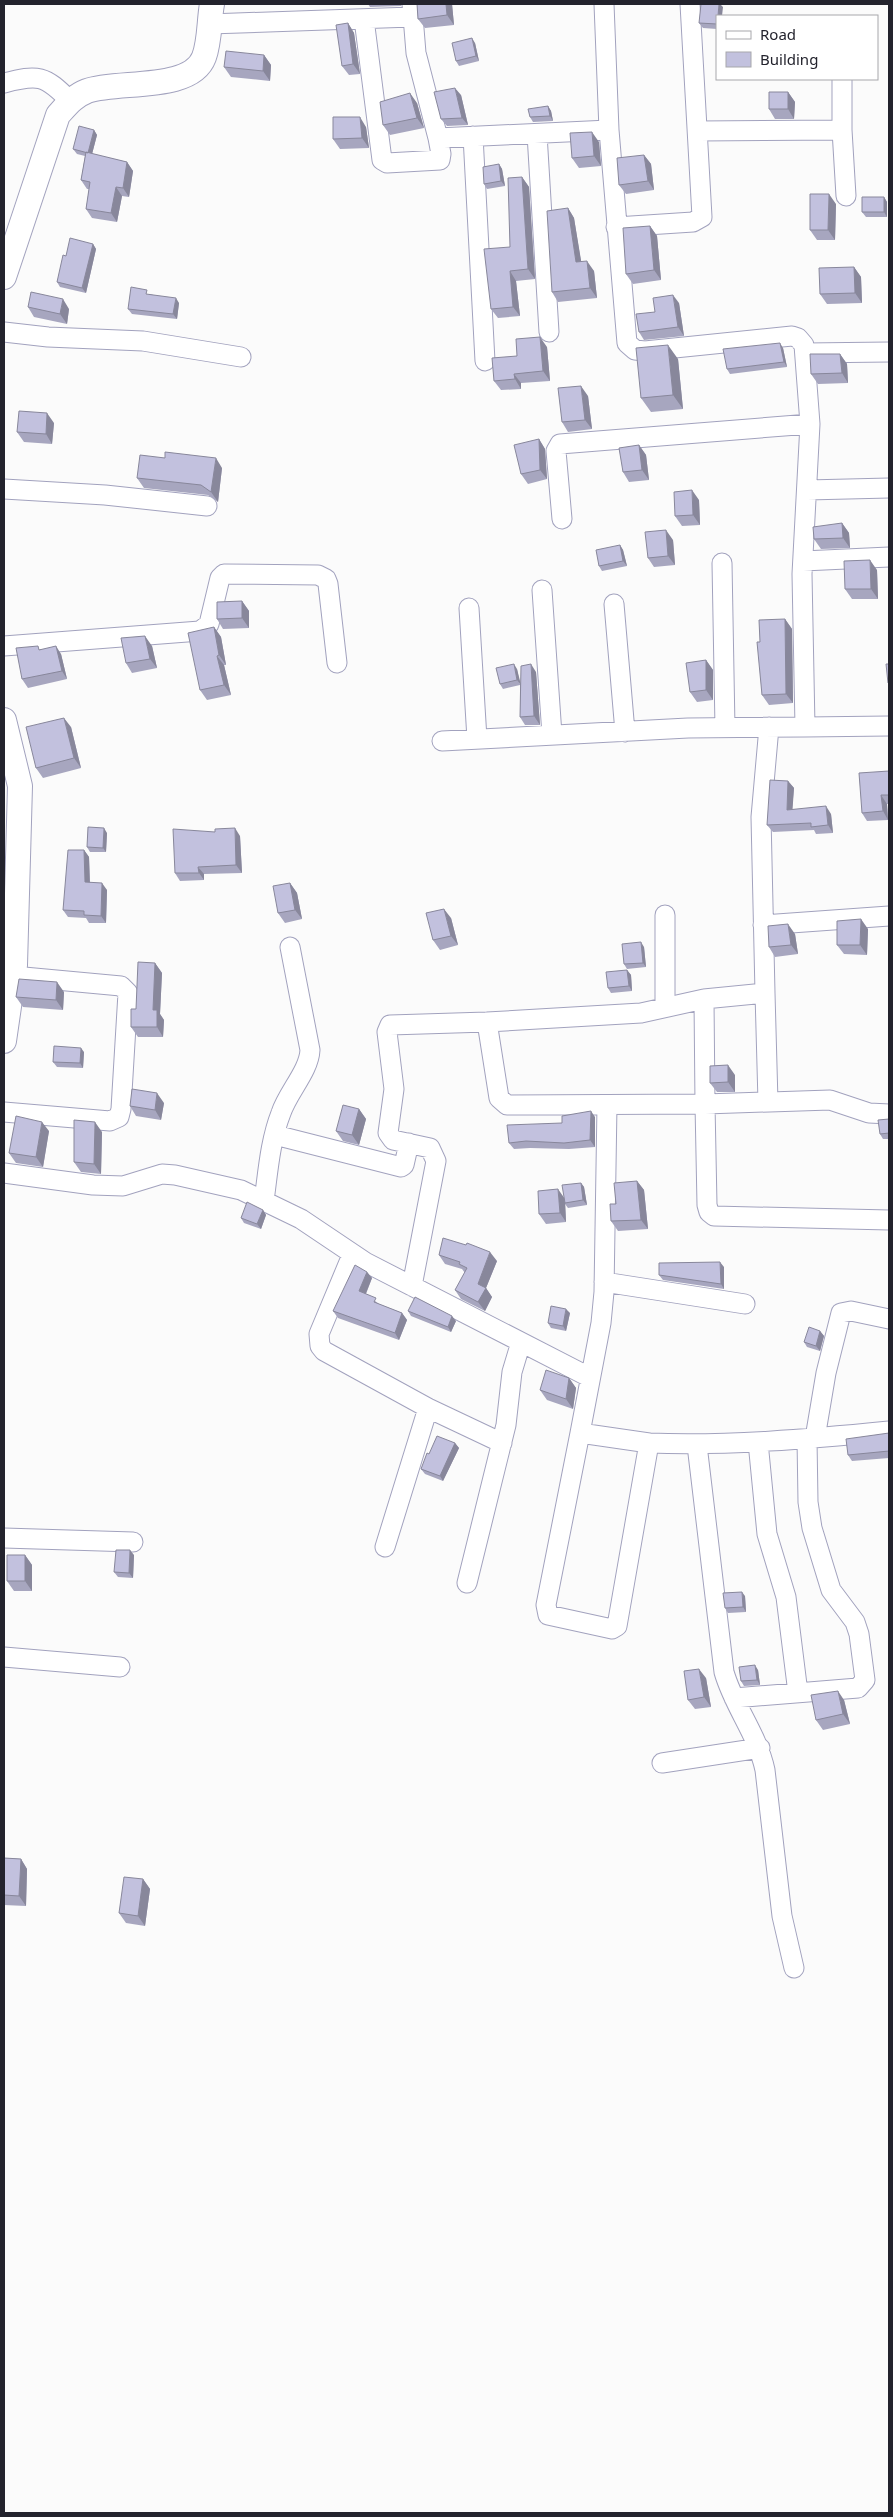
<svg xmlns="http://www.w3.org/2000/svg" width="893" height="2517" viewBox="0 0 893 2517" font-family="'Noto Sans',sans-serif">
	<rect width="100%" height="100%" fill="#fbfbfb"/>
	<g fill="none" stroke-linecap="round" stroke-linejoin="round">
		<g stroke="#a2a2be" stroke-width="21">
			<path id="minor" d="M412,4L416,53L438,138L609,130L604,4
				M364,19L382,160L387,163L440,160L441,154L438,138
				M209,24L412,17
				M4,83C38,74 45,75 70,101
				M609,130L627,343L635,350L645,351L792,336L798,338L804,345L810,424L802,574L805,727L889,726
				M842,130L846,196
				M698,131L842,130V79
				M537,134L549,332
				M473,136L485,361
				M616,227L693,222L702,217L690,4
				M4,332L48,337L143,341L241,357
				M806,353L889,352
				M4,489L105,495L207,506
				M807,490L889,488
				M562,519L556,451L560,444L810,424
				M803,561L889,557
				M722,563L725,728
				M542,590L552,735
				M614,604L625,732
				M469,608L477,739
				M4,646L200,631L209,624L220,578L224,574L318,575L326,579L328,584L337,663
				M442,741L688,728L805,727
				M763,925L889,916
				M765,993L768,1102
				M704,999L765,993L761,817L769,727
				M665,1006V915
				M4,1112L110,1121L119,1117L121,1109L128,993L121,986L13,976
				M889,1114L869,1113L830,1100L705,1104L707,1205L709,1212L714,1216L889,1220
				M275,1135L401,1167L404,1165L409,1143
				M4,1173L93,1185L123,1186L162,1174L175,1175L241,1190L301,1219L365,1262L589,1377
				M264,1201C268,1172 270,1141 281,1113C288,1092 309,1071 310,1050L290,947
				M352,1255L319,1334L320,1346L324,1351L428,1408L502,1443
				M604,1282L745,1304
				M412,1286L436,1161L430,1148L393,1140L388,1133L394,1089L387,1032L390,1025L487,1022L641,1013L704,999L705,1104L507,1105L499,1098L487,1022
				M580,1433L601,1323L604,1292L607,1105
				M815,1438L826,1373L841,1313L851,1311L889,1319
				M758,1442L767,1534L786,1597L798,1693
				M649,1443L580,1433L546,1605L548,1615L612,1629L617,1626L649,1443C729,1446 809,1439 889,1431
				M697,1445L724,1672C734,1707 757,1733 765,1770L782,1916L794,1968
				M4,1538L133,1542
				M385,1547L428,1408
				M467,1583L506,1425L512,1372L521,1342
				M4,1657L120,1667
				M734,1698L858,1688L865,1680L859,1634L855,1622L831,1590L812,1528L808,1502L807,1439
				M662,1763L760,1748"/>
		</g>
		<g stroke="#a2a2be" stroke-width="26">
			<path id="tertiary" d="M4,277L58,115C67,105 74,96 87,91C118,80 191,92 204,57C210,41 209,20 212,4
				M4,720L20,786L15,965L4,1041"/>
		</g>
		<use href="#minor" stroke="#fff" stroke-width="19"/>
		<use href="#tertiary" stroke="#fff" stroke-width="24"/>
	</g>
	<path fill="#a7a6bf" d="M368,4H402L401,6L370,7Z
		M417,4H452L454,25L425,28L418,19Z
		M723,7L717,16V29L703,28L699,23Z
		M348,23L354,33L360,74L349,75L342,66Z
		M475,43L479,61L459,66L456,61Z
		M264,55L271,65L270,81L231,77L224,67Z
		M788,92L795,102L794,119H775L769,109Z
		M461,95L468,125L447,126L441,119Z
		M417,103L424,128L390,135L383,125Z
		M548,106L551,111L553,121L533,122L530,117Z
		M366,127L369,148L340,149L333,139Z
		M94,130L97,135L92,154L127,162L133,171L129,197L122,196L117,222L92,218L86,209L89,189H87L81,180L85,156L77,154L73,149Z
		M599,142L601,166L579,168L572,158Z
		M644,155L651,164L654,190L626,194L619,185Z
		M499,164L502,169L505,186L487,189L484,184Z
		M522,177L529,187L535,279L516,281L520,316L498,318L491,309L510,247Z
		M884,197L887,202V217H866L862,212Z
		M836,204L835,240H817L810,230Z
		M568,208L574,218L581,262L594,271L597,298L558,302L552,292Z
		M650,226L657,236L661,280L633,284L626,274Z
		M93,244L96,249L86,293L60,287L57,282L66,256Z
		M854,267L861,277L862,303L827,304L820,294Z
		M150,294L179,303L177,319L132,314L128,309Z
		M679,303L684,336L644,340L639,332L655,312Z
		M28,307L69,309L67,324L34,317Z
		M547,347L550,381L521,383V389L501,390L494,381L517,356Z
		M783,348L787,367L730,374L727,369Z
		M840,354L847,364L848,383L818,384L811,374Z
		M678,359L683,409L651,412L641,398Z
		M588,396L592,429L568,432L562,422Z
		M54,423L52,444L24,442L17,432Z
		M539,439L545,449L547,479L528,484L521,474Z
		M639,445L646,455L649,480L629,482L623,472Z
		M222,468L218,502L208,495L144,488L137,478Z
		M699,500L700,525L682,526L675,516Z
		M842,523L849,533L850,548L821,549L814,539Z
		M673,540L675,565L654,567L648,558Z
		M620,545L623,550L627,566L602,571L599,566Z
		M877,570L878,599H852L845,589Z
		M242,601L249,611V628L223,629L217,619Z
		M785,619L792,629L793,703L769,705L762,695L760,642Z
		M214,627L221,637L226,665H224L231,695L207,700L200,690Z
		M152,646L157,668L132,673L126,663Z
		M40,649L61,654L67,679L28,688L22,679Z
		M706,660L713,670V700L697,702L690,692Z
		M517,669L520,684L536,672L540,725H525L520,717V685L503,689L500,684Z
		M71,727L81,768L43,778L36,768Z
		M889,771V804H887L888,820L867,821L862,813Z
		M788,781L794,788L792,809L831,814L833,833L816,834L814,830L773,832L767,825Z
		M107,833L106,852H90L87,847Z
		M240,836L242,873L204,874V880L180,881L175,873Z
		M84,850L89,857L90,882L107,890L106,923H89L86,918L68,917L63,910Z
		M290,883L297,893L302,919L285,923L278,913Z
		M451,918L458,945L440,950L433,940Z
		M868,929L867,955L844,954L837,945Z
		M795,934L798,954L775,957L769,947Z
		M644,947L646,967L627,969L624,964Z
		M155,963L162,973L160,1014L164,1020L163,1037H138L131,1027Z
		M627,970L631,975L632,991L611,993L608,988Z
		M64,992L63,1010L23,1007L16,997Z
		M84,1052L83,1068L57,1067L53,1062Z
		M735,1075V1092H717L710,1083Z
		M164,1103L161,1120L136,1116L130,1106Z
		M359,1109L366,1119L359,1145L343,1141L336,1131Z
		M595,1117V1147L569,1149L530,1148L514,1149L509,1143L562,1123Z
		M889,1119V1139H883L880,1134Z
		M49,1131L43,1167L16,1163L9,1153Z
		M102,1132L101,1174L81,1172L74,1162Z
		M637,1181L644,1190L648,1229L618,1231L611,1221L616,1204Z
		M581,1183L584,1187L587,1205L568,1208L565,1204L566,1222L546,1224L539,1214L564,1198Z
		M263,1210L266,1215L261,1229L244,1223L241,1218Z
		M439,1255L497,1261L486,1288L492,1297L485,1311L461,1299L455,1290L465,1273L462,1269L445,1264Z
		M724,1267V1289L663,1280L659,1275Z
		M367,1272L372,1278L366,1294L379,1304L402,1313L407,1320L399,1340L338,1318L333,1311Z
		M408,1311L456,1321L451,1332L411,1316Z
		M570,1313L566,1331L551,1328L548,1323Z
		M820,1331L824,1336L820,1351L807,1347L804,1342Z
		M569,1378L576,1388L573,1409L547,1400L540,1390Z
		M889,1433V1458L852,1461L848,1455Z
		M455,1443L459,1448L443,1481L425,1474L421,1469L429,1454Z
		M25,1555L32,1565V1591H14L7,1581Z
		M134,1555L133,1578L118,1577L114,1572Z
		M745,1596L746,1612L728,1613L725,1608Z
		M758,1670L760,1685L744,1686L741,1681Z
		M706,1678L711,1707L695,1709L688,1700Z
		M844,1700L850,1724L823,1730L816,1720Z
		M4,1858L21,1859L27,1869L26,1906L4,1905Z
		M143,1879L150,1889L145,1926L126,1923L119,1913Z"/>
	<path fill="#88879b" d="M446,4H452L454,25L447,15Z
		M719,4H720L723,7L722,16H718Z
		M348,23L354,33L360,74L353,64Z
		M472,38L475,43L479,61L476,56Z
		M264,55L271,65L270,81L263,71Z
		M455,88L461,95L468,125L462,118Z
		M788,92L795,102L794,119L788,109Z
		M410,93L417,103L424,128L417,118Z
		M548,106L551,111L553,121L550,116Z
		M360,117L366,127L369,148L362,138Z
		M94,130L97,135L91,158L88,153Z
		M592,132L599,142L601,166L594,156Z
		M644,155L651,164L654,190L648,181Z
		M127,162L133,171L129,197L123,188Z
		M499,164L502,169L505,186L501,181Z
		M522,177L529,187L535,279L528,269Z
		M116,187L122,196L117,222L111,213Z
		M829,194L836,204L835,240L828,230Z
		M884,197L887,202V217L884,212Z
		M568,208L574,218L583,272L576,262Z
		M650,226L657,236L661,280L654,270Z
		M93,244L96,249L86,293L82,288Z
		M587,261L594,271L597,298L590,288Z
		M854,267L861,277L862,303L855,293Z
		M510,271L516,281L520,316L513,307Z
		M673,295L679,303L684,336L678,327Z
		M176,298L179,303L177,319L173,314Z
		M63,299L69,309L67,324L60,314Z
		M540,337L547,347L550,381L543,371Z
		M780,343L783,348L787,367L784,362Z
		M668,345L678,359L683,409L673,395Z
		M840,354L847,364L848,383L842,373Z
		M514,374L521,383V389L515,379Z
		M581,386L588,396L592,429L585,420Z
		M47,413L54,423L52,444L46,434Z
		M539,439L545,449L547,479L540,470Z
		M639,445L646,455L649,480L642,470Z
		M216,458L222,468L218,502L211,492Z
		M692,490L699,500L700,525L693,515Z
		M842,523L849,533L850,548L843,538Z
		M666,530L673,540L675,565L668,556Z
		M620,545L623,550L627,566L623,561Z
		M870,560L877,570L878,599L871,589Z
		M242,601L249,611V628L242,618Z
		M785,619L792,629L793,703L786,694Z
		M214,627L221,637L226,665L219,655Z
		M145,636L152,646L157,668L150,659Z
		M56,646L61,654L67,679L62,671Z
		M217,656L224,665L231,695L224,685Z
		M706,660L713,670V700L706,690Z
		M514,664L517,669L521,685L517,680Z
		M531,664L536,672L540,725L534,716Z
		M64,718L71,727L81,768L74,758Z
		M788,781L794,788L792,817L787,810Z
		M881,795L887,804L888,820L883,811Z
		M826,806L831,814L833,833L828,825Z
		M104,828L107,833L106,852L103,848Z
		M235,828L240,836L242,873L236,865Z
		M84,850L89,857L90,889L85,882Z
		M198,867L204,874V880L199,873Z
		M102,883L107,890L106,923L101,916Z
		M290,883L297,893L302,919L295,910Z
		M444,909L451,918L458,945L451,936Z
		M861,919L868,929L867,955L860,945Z
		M788,924L795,934L798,954L791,945Z
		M641,942L644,947L646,967L643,963Z
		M155,963L162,973L160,1014L164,1020L163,1037L157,1027L153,1010Z
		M627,970L631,975L632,991L629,986Z
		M57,982L64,992L63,1010L56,1000Z
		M81,1048L84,1052L83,1068L80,1063Z
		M728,1065L735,1075V1092L728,1082Z
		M157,1093L164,1103L161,1120L155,1110Z
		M359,1109L366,1119L359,1145L352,1135Z
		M591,1111L595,1117V1147L590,1140Z
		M42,1122L49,1131L43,1167L36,1157Z
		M95,1122L102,1132L101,1174L94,1164Z
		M637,1181L644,1190L648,1229L641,1220Z
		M581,1183L584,1187L587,1205L583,1200Z
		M558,1189L565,1199L566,1222L560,1213Z
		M263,1210L266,1215L261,1229L257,1224Z
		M490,1252L497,1261L486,1288L492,1297L485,1311L478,1302V1284Z
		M720,1262L724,1267V1289L721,1284Z
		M367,1272L372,1278L364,1298L359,1291Z
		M566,1309L570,1313L566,1331L563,1326Z
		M402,1313L407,1320L399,1340L395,1333Z
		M452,1316L456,1321L451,1332L448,1327Z
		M820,1331L824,1336L820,1351L816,1346Z
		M569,1378L576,1388L573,1409L566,1399Z
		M455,1443L459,1448L443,1481L440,1476Z
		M130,1550L134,1555L133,1578L129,1573Z
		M25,1555L32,1565V1591L25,1581Z
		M742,1592L745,1596L746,1612L743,1607Z
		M755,1665L758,1670L760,1685L757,1680Z
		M699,1669L706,1678L711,1707L704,1697Z
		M838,1691L844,1700L850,1724L843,1714Z
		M21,1859L27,1869L26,1906L19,1896Z
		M143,1879L150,1889L145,1926L138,1916Z"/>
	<path fill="#c2c1de" stroke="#88879b" d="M417,4H446L447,15L418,19Z
		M701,4H719L718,16H717V24L699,23Z
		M348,23L353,64L342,66L336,25Z
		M472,38L476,56L456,61L452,43Z
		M226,51L264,55L263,71L224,67Z
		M455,88L462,118L441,119L434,92Z
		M769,92H788V109H769Z
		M410,93L417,118L383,125L380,102Z
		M548,106L550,116L530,117L528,109Z
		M333,117H360L362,138L333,139Z
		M79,126L94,130L88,153L73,149Z
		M592,132L594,156L572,158L570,133Z
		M86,152L127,162L123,188L116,187L111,213L86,209L90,182L81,180Z
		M644,155L648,181L619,185L617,158Z
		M499,164L501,181L484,184L483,167Z
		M522,177L528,269L510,271L513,307L491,309L484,249L510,247L508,178Z
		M810,194H829L828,230H810Z
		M862,197H884V212H862Z
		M568,208L576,262L587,261L590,288L552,292L547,211Z
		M650,226L654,270L626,274L623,228Z
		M70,238L93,244L82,288L57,282L63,255L66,256Z
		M854,267L855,293L820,294L819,268Z
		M131,287L147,290L146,294L176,298L173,314L128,309Z
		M31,292L63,299L60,314L28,307Z
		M673,295L678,327L639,332L636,314L655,312L653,298Z
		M540,337L543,371L514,374L515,379L494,381L492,358L517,356L516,339Z
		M780,343L784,362L727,369L723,349Z
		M668,345L673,395L641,398L636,348Z
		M810,354H840L842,373L811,374Z
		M581,386L585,420L562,422L558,388Z
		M19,411L47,413L46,434L17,432Z
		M539,439L540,470L521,474L514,445Z
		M639,445L642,470L623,472L619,448Z
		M165,452L216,458L211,492L201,485L137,478L140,455L165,458Z
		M692,490L693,515L675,516L674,492Z
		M842,523L843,538L814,539L813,527Z
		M666,530L668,556L648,558L645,532Z
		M620,545L623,561L599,566L596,550Z
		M870,560L871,589H845L844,561Z
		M242,601V618L217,619V602Z
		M785,619L786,694L762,695L757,642H760L759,620Z
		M214,627L219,655L217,656L224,685L200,690L188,633Z
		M145,636L150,659L126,663L121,638Z
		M38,646L39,650L56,646L62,671L22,679L16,648Z
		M706,660V690L690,692L686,663Z
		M514,664L517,680L500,684L496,668Z
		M531,664L534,716L520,717L521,666Z
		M886,664H889V683H888Z
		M64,718L74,758L36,768L26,727Z
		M889,771V795H881L883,811L862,813L859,773Z
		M770,780L788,781L787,810L826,806L828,825L811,827V823L767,825Z
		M88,827L104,828L103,848L87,847Z
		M235,828L236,865L198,867L199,873H175L173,829L215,832V829Z
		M68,850H84L85,882L102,883L101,916L84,915V911L63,910Z
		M290,883L295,910L278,913L273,886Z
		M444,909L451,936L433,940L426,913Z
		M861,919L860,945H837V921Z
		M788,924L791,945L769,947L768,926Z
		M641,942L643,963L624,964L622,944Z
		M138,962L155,963L153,1010H157V1027H131V1009H136Z
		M627,970L629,986L608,988L606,972Z
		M19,979L57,982L56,1000L16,997Z
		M54,1046L81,1048L80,1063L53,1062Z
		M728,1065V1082L710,1083V1066Z
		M132,1089L157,1093L155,1110L130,1106Z
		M343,1105L359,1109L352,1135L336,1131Z
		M591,1111L590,1140L564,1143L526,1141L509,1143L507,1125L562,1123V1116Z
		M16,1116L42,1122L36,1157L9,1153Z
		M889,1119V1133L880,1134L878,1120Z
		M74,1120L95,1122L94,1164L74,1162Z
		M637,1181L641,1220L611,1221L610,1204H616L614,1183Z
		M581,1183L583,1200L565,1203L562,1185Z
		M558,1189L560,1213L539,1214L538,1191Z
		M247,1202L263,1210L257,1224L241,1218Z
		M443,1238L466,1245L467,1243L490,1252L478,1284L486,1288L478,1302L455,1290L467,1268L459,1264L460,1262L439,1255Z
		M720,1262L721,1284L659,1275V1263Z
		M355,1265L367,1272L359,1291L376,1298L374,1302L402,1313L395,1333L333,1311Z
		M415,1297L452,1316L448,1327L408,1311Z
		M551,1306L566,1309L563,1326L548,1323Z
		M809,1327L820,1331L816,1346L804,1342Z
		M546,1370L569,1378L566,1399L540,1390Z
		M889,1433V1451L848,1455L846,1439Z
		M437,1436L455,1443L440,1476L421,1469L427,1453L429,1454Z
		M116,1550H130L129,1573L114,1572Z
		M7,1555H25V1581H7Z
		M742,1592L743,1607L725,1608L723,1593Z
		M755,1665L757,1680L741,1681L739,1667Z
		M699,1669L704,1697L688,1700L684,1671Z
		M838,1691L843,1714L816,1720L811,1695Z
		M4,1858L21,1859L19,1896L4,1895Z
		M124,1877L143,1879L138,1916L119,1913Z"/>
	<rect width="893" height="2517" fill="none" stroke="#23232d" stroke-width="10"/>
	<rect x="716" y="15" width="162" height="65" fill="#ffffff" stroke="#a7a7ab"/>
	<rect x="726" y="31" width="25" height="8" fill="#ffffff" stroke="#a7a7ab"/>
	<text x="760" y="40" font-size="15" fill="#23232d">Road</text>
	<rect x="726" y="52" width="25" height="15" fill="#c2c1de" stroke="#a7a7ab"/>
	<text x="760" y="65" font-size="15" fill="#23232d">Building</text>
</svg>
